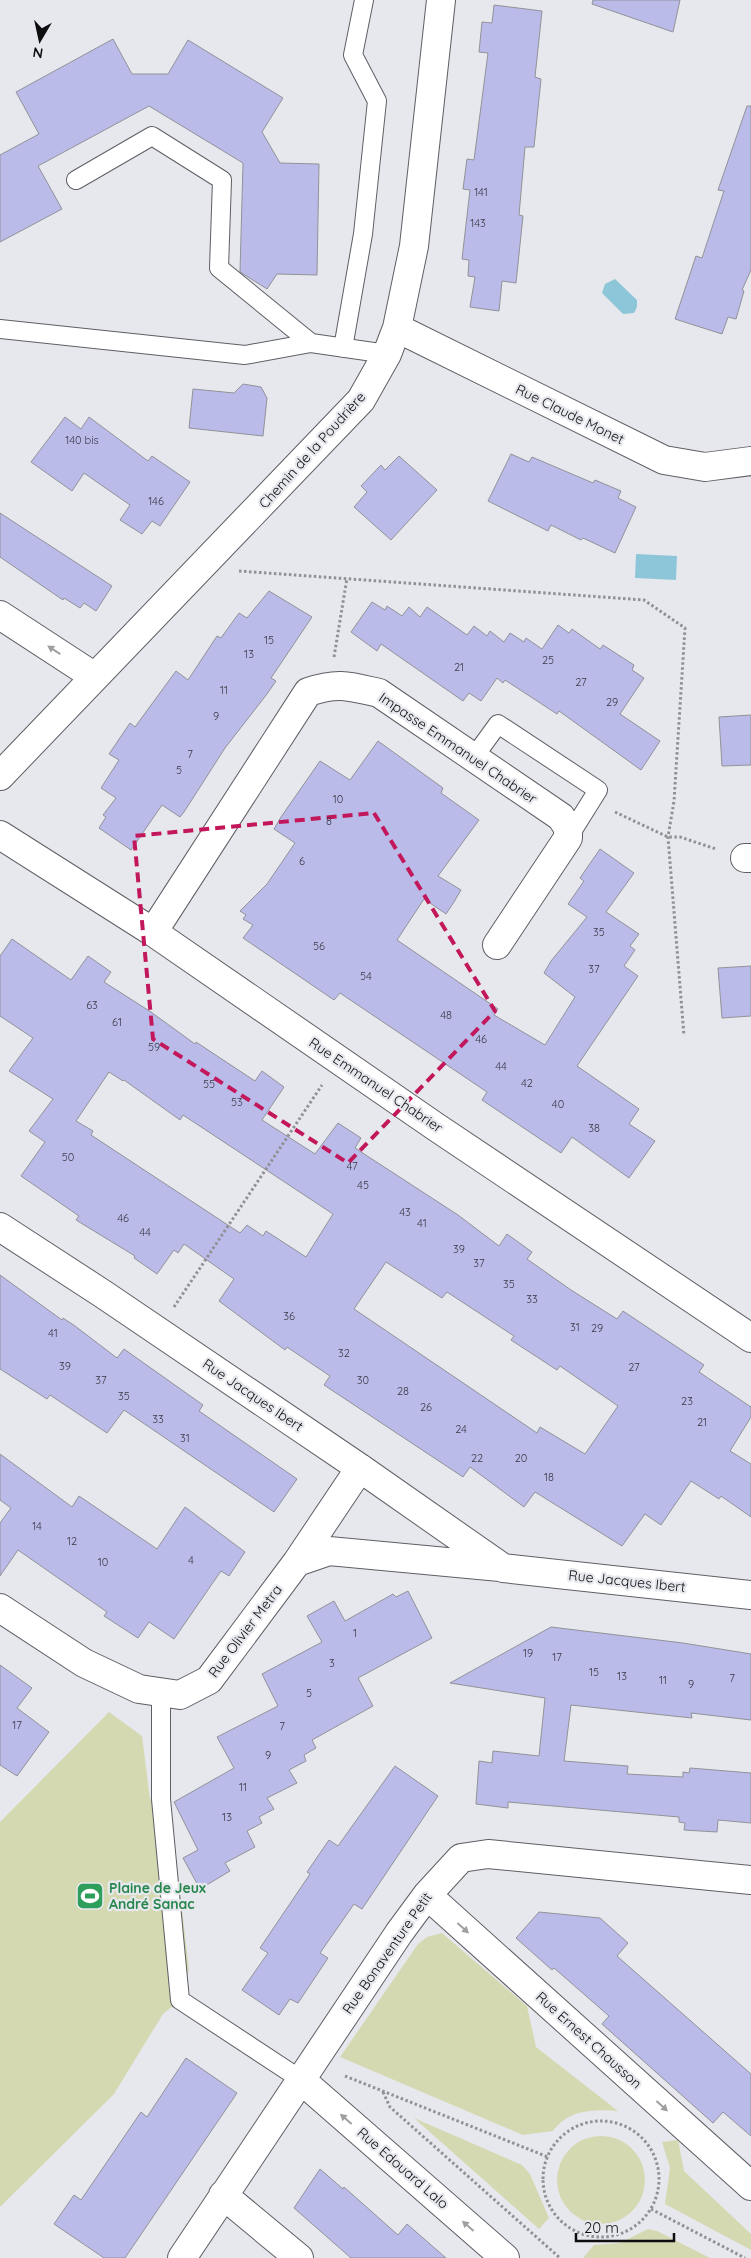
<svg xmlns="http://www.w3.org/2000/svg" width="751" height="2258" viewBox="0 0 751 2258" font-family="Quicksand,sans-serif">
	<rect width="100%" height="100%" fill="#e7e8ee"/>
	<path fill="#d5d9b2" d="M109,1712L142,1736L150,1799L169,1798L189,1969L180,2000L163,2014L114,2094L0,2207V1822Z
		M442,1933L527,2006L536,2047L618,2111C593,2109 568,2110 553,2131L523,2135L340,2057L418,1944L427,1937Z
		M414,2118L522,2165L530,2174L549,2218L539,2229Z
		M557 2180a44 44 0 1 1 88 0a44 44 0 1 1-88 0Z
		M678,2140L684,2171L751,2234V2250L665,2204L670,2168L662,2142Z
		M648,2229L657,2231L710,2258H583L594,2245L620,2243Z"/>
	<path fill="#8ec6d9" d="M615,279L637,300V307L634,313L623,314L602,293L605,284Z
		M636,554L677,556L676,580L635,578Z"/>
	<path fill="#babbe9" stroke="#929298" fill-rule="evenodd" d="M593,0H680L673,32L592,4Z
		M494,5L542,11L535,77L541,79L534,147H525L519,215L523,216L516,283L502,281L499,311L470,307L475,277L468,276L469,260L462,259L470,190L463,189L467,159L474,160L488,53L479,52L482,22L492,23Z
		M113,39L132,74H168L188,40L283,98L262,132L280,163L319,164L317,275L277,274L267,289L240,272L243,163L149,106L38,166L62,209L0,242V155L39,134L16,92Z
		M747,106H751V270L742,290L744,291L736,319L728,317L722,334L675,319L696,256L702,258L724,191L718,190Z
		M243,384L261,387L267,398L263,436L189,428L193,389L234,393Z
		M65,417L81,429L89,417L148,461L152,456L190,482L160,526L152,521L142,534L120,520L130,505L84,473L72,491L31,462Z
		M511,454L529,462L532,457L593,483L595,480L621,491L618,498L636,507L615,553L583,538L581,540L551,525L548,531L488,501Z
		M399,456L437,490L391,540L354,507L367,492L361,486L381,465L385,470Z
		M0,513L112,586L96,611L84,603L80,608L64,598L63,600L0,557Z
		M269,591L312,617L271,678L276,681L267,694L225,748L184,812L180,817L162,805L131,850L99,828L106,817L103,815L116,798L101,788L119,760L109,754L130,723L135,727L176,671L188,680L217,636L221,638L239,613L247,618Z
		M372,602L385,610L387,606L402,616L409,607L420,617L427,607L467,635L474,626L487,636L490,631L504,642L510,633L524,642L526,638L542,649L558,625L569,633L572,629L600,649L603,645L634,665L632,670L644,678L620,714L660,741L641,770L559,711L557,714L505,680L503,683L497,678L481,701L469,693L463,701L381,644L377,651L351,632Z
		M751,715V765L722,766L719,717Z
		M378,741L443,788L441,793L479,820L438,876L461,890L454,902L446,914L424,899L397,940L498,1009L494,1015L545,1045L575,997L544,973L551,961L587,917L568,904L584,881L580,878L600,849L634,873L606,912L639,934L630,946L635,950L624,966L638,976L577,1066L639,1109L629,1124L655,1141L629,1178L572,1137L561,1153L482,1100L487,1092L340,993L334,1000L243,938L253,925L243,919L246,915L240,911L267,884L295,843L274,829L281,817L320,761L350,780Z
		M12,939L71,980L88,956L111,972L104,982L151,1012L195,1044L196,1042L255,1081L262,1071L284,1087L262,1120L315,1154L338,1123L361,1138L355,1148L458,1215L499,1246L507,1234L532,1252L527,1259L571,1290L617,1319L623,1311L704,1365L699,1372L751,1407V1417L730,1451L751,1464V1517L721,1496L719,1499L691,1481L661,1525L645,1514L622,1546L535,1492L524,1507L470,1467L463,1477L324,1385L330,1376L287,1347L285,1350L219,1301L234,1279L184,1244L178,1253L174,1250L157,1274L134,1258L135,1256L76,1220L79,1216L21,1176L45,1142L29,1131L53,1099L9,1071L33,1038L0,1016V956ZM109,1072L123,1081L124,1080L180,1120L183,1115L333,1214L306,1257L266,1231L263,1236L247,1225L240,1233L91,1135L93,1131L76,1121ZM386,1262L442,1298L447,1292L514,1336L511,1340L557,1370L560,1366L618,1406L585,1454L540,1427L537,1433L354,1309Z
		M751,966V1016L722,1018L718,968Z
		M0,1275L62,1320L63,1318L75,1326L117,1358L124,1349L203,1405L199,1411L297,1479L274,1512L124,1410L107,1433L50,1395L47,1399L0,1369Z
		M0,1454L72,1507L79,1496L157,1549L185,1507L245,1552L229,1576L221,1571L174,1639L149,1622L138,1638L104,1616L107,1612L18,1550L0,1576V1523L11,1508L0,1500Z
		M408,1591L432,1638L358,1678L373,1706L312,1740L316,1748L304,1755L306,1761L289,1770L297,1783L267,1798L274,1809L259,1817L262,1823L247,1831L255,1847L225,1863L230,1871L200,1889L183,1858L198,1850L174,1802L234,1768L217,1737L278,1706L262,1674L322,1642L307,1616L334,1601L345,1621L393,1594L396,1597Z
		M551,1627L683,1643L751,1654V1720L691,1713L692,1718L673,1716L571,1705L564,1761L628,1766L627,1774L683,1777V1772L689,1773L690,1768L751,1773V1823L718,1820L717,1832L684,1830L685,1823L679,1822V1817L508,1802V1808L476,1804L479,1761L492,1763L493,1751L539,1756L545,1698L450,1683Z
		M0,1665L32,1688L17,1708L49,1732L17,1776L0,1765Z
		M395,1766L438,1796L362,1909L354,1904L320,1953L328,1958L298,2003L290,1999L279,2015L242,1990L268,1953L260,1948L310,1874L307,1872L329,1840L338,1846Z
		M539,1912L600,1918L628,1943L617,1956L751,2074V2136L723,2112L713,2123L602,2024L609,2016L554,1968L552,1970L516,1938Z
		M186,2058L237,2093L125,2258H104L54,2224L74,2195L81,2200L141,2112L147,2117Z
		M320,2169L343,2189L344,2187L398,2235L407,2224L446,2258H351L294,2208Z"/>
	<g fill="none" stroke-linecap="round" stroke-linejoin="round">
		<g stroke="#5e5f64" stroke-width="20">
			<path id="lane" d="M76,180L152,136L222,180L219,268L311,343L387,354
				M0,329L245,355L311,343
				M343,348L363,234L377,101L353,55L364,0
				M474,757L498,724L598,790L568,838
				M161,1693V1799L180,2000L300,2079"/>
		</g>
		<g stroke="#5e5f64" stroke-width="30">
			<path id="street" d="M397,328L664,460L705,467L751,461
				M0,615L95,677
				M0,776L361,400L387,354L397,328L414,246L441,0
				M0,835L153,932L436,1127L751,1338
				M745,858H751
				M153,932L308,692C338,682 349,686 379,693L561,817L568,828V838L497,945
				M0,1227L103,1294L360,1468L503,1568L751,1595
				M297,1562L360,1468
				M0,1608L84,1663L139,1689L180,1695L209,1680L297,1562L329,1551L500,1567
				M427,1895L751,2186
				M300,2079L505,2258
				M223,2195L299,2258
				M182,2258L399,1933L427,1895L461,1858L488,1854L751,1880"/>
		</g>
		<path stroke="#909095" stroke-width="3" stroke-dasharray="2.5 2.5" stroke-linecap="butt" d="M239,571L644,600L685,628L674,801L668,837L684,1036
			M334,657L347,578
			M615,812L668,837H680L716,849
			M174,1307L322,1085
			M345,2076L548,2157
			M383,2092L390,2107L560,2258
			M543 2179a58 58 0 1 1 116 0a58 58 0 1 1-116 0Z
			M651,2209L745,2258"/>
		<use href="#lane" stroke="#fff" stroke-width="18"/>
		<use href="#street" stroke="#fff" stroke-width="28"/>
	</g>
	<defs><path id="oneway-solid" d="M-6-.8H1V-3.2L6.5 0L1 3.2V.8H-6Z" transform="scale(1.25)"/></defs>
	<g fill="#9f9f9f">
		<use href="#oneway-solid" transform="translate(54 650) rotate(-147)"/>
		<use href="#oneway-solid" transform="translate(463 1928) rotate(42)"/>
		<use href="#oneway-solid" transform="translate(662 2106) rotate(42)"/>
		<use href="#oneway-solid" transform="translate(346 2119) rotate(-139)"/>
		<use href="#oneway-solid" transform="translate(468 2226) rotate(-139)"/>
	</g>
	<path fill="none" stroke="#c2185b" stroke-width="4" stroke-dasharray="10 6" stroke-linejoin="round" d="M374,813L495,1011L348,1163L153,1039L134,836Z"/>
	<defs>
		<g id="stadium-square" transform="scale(1.4375)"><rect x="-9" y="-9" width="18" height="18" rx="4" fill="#2e9e5b" stroke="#e7e8ee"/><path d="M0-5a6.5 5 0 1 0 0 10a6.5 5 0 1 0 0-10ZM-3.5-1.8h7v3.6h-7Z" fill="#fff"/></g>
	</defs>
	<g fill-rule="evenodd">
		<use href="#stadium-square" x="90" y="1896"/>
	</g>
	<g text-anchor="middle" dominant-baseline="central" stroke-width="4.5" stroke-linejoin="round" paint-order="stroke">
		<g font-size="11" fill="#393946">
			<text x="481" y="192">141</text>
			<text x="478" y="223">143</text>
			<text x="82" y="440">140 bis</text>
			<text x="156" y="501">146</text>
			<text x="269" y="640">15</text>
			<text x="249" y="654">13</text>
			<text x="548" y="660">25</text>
			<text x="459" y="667">21</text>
			<text x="581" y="682">27</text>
			<text x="224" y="690">11</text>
			<text x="612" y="702">29</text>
			<text x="216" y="716">9</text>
			<text x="190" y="754">7</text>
			<text x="179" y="770">5</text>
			<text x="338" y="799">10</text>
			<text x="329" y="821">8</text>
			<text x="302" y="861">6</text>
			<text x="599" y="932">35</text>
			<text x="319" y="946">56</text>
			<text x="594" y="969">37</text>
			<text x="366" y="976">54</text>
			<text x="92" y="1005">63</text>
			<text x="446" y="1015">48</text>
			<text x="117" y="1022">61</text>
			<text x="481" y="1039">46</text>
			<text x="154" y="1047">59</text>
			<text x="501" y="1066">44</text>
			<text x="527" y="1083">42</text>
			<text x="209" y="1084">55</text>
			<text x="237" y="1102">53</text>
			<text x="558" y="1104">40</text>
			<text x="594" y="1128">38</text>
			<text x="68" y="1157">50</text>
			<text x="352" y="1166">47</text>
			<text x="363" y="1185">45</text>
			<text x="405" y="1212">43</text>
			<text x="123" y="1218">46</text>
			<text x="422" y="1223">41</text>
			<text x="145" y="1232">44</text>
			<text x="459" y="1249">39</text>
			<text x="479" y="1263">37</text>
			<text x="509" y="1284">35</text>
			<text x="532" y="1299">33</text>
			<text x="289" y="1316">36</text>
			<text x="575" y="1327">31</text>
			<text x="597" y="1328">29</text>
			<text x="53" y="1333">41</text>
			<text x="344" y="1353">32</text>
			<text x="65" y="1366">39</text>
			<text x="634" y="1367">27</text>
			<text x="101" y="1380">37</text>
			<text x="363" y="1380">30</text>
			<text x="403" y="1391">28</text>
			<text x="124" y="1396">35</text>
			<text x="687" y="1401">23</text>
			<text x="426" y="1407">26</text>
			<text x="158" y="1419">33</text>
			<text x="702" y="1422">21</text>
			<text x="461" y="1429">24</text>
			<text x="185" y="1438">31</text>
			<text x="477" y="1458">22</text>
			<text x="521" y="1458">20</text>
			<text x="549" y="1477">18</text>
			<text x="37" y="1526">14</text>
			<text x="72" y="1541">12</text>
			<text x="191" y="1560">4</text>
			<text x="103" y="1562">10</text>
			<text x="355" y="1633">1</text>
			<text x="528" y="1653">19</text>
			<text x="557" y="1657">17</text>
			<text x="332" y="1663">3</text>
			<text x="594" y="1672">15</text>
			<text x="622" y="1676">13</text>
			<text x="732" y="1678">7</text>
			<text x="663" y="1680">11</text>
			<text x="691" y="1684">9</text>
			<text x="309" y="1693">5</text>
			<text x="17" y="1725">17</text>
			<text x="282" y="1726">7</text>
			<text x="268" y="1755">9</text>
			<text x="243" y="1787">11</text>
			<text x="227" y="1817">13</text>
		</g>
		<g font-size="14" fill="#0e0e10" stroke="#e7e8ee">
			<text transform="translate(570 414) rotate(26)">Rue Claude Monet</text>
			<text transform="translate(312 450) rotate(-48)">Chemin de la Poudrière</text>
			<text transform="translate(458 748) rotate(34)">Impasse Emmanuel Chabrier</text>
			<text transform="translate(376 1085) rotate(34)">Rue Emmanuel Chabrier</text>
			<text transform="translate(253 1395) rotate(34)">Rue Jacques Ibert</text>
			<text transform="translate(627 1581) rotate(6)">Rue Jacques Ibert</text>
			<text transform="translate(245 1631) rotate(-53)">Rue Olivier Metra</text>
			<text transform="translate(387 1953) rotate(-55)">Rue Bonaventure Petit</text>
			<text transform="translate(589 2040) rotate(42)">Rue Ernest Chausson</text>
			<text transform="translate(403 2168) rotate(41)">Rue Edouard Lalo</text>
		</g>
		<g font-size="14" font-weight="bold" fill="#27864d" stroke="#e7e8ee" text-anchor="start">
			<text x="109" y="1888">Plaine de Jeux<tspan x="109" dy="16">André Sanac</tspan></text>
		</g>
	</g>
	<g transform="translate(40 40) rotate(189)" stroke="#e7e8ee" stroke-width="4" paint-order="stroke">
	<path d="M0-4L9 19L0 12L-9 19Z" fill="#0e0e10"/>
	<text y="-8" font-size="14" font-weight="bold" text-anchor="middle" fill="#0e0e10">N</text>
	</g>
	<path d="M576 2233v8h98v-8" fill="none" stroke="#0e0e10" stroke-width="2.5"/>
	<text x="584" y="2233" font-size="15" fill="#0e0e10" stroke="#e7e8ee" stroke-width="4" paint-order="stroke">20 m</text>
</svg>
